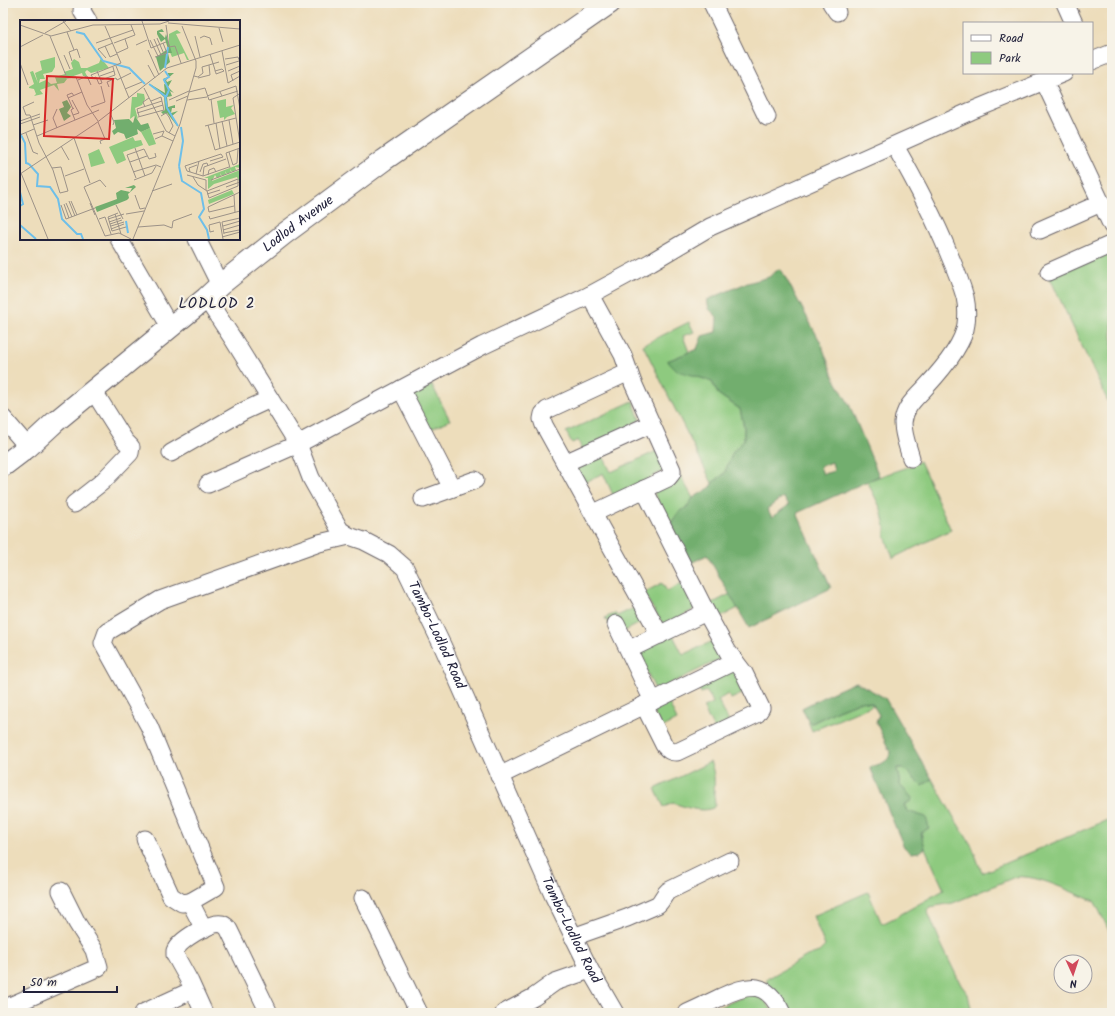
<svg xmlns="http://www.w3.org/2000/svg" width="1115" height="1016" viewBox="0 0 1115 1016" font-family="Kalam,sans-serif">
	<rect width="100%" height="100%" fill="#f7f3e8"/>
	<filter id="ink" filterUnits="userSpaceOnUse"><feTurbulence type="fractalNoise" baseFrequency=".025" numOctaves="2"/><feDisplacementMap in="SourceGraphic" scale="8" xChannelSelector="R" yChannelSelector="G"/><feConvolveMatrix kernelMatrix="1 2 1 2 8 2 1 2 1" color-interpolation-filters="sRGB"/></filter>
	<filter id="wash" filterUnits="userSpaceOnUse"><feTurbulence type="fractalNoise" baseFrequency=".012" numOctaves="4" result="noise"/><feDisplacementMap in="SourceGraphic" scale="16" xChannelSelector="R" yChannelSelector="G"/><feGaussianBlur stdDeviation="0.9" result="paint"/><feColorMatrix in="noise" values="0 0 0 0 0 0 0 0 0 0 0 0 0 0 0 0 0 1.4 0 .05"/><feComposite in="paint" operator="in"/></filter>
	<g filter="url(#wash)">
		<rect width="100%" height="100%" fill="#edddbb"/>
		<path fill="#8eca7f" stroke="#58765d" d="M1112,249V410L1049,276Z
			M689,322L694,332L683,336L689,352L668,361L696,376L712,382L718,394L740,409L744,427V440L733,452L724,474L712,483L643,345Z
			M432,385L450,420L429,430L411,395Z
			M633,401L640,420L582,450L578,440L572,443L566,432Z
			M659,450L667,469L614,497L603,473L582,484L574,465L601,452L611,472Z
			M920,461L951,530L893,558L885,536V527L881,509L867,481L913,465Z
			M680,475L693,498L687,507L678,513L669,526L652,488Z
			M684,582L699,606L665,627L643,593L662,583L667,591Z
			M730,594L738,608L717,619L709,605Z
			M638,606L646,620L625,631L609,624L605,618L615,613L617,616Z
			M672,633L683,655L717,639L726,656L656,691L638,653Z
			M733,668L754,704L752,711L744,693L731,699L728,694L718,700L729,722L714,729L703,707L713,703L711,698L706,691L701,693L698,686Z
			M667,699L677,720L661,728L651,706Z
			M861,701L872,703L873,705L812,731L808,721L812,723L838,710Z
			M710,762C717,775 713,790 715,805L713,808C700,813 686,807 673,803L664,807L655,789Z
			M897,768H903L922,786L932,779L956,821L972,846L982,873L1112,818V937L1097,906L1094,901C1072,893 1038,874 1015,877L953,903L930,907L927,910L942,946L961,985L968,994L972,1013H789L767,983V979L807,956L819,952L825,946L813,916L868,892L882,924C903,914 923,901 944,890L925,848L921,833L904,805L910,801L912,798L900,785Z
			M759,993L774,1013H705L750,994Z"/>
		<path fill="#72ae6e" stroke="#4a6854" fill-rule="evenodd" d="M779,269L782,271L821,343L833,376L849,404L879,476L797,513L831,588L749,628L707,555L689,564L669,526L678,513L687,507L693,498L711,487L712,483L724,474L733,452L744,440V427L740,409L718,394L712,382L696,376L677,371L667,361L697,349L702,336L716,332L717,317L709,309L707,300L744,284L769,277ZM832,462L834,471L823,474L820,467ZM783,497L789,505L772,517L767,509Z
			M856,682L885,698L932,779L922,786L903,768H897L900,785L912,798L911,801L904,805L907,811L926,817L929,828L921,833L925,848L920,852L911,853L904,847L870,767C879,764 890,763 890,752L876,722L879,715L872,703L861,701L838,710L812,723L808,721L802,708L829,694Z"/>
	</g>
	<g filter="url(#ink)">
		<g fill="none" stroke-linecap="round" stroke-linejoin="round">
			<g stroke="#696368" stroke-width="19">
				<g id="minor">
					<path d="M83,3L82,11L88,21"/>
					<path d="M712,3L767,117"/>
					<path d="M831,3L837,12"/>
					<path d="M1065,3L1074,23"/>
					<path d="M1092,61L1112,53"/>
					<path d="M1044,81L1112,226"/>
					<path d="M895,146C915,181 934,217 949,254C955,268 961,283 965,297C967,306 967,316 966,324C964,344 939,373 925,388C916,398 904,407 903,423C903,435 908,447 911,458"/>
					<path d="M1040,230L1101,203"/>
					<path d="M119,239L170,327"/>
					<path d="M197,239L220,285"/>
					<path d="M1049,272L1112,244"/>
					<path d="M590,295L623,355L633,383L672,470V473L668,478L594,513"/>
					<path id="s1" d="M206,298L233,339L298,444L311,478L340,530L349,536L364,541L389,554L405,568L443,647L553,895L590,970L615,1013"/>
					<path d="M629,372L547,410L543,414L542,419L544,425L660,635"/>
					<path d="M401,389L452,488"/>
					<path d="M3,418L28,447"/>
					<path d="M171,453L244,411L270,399"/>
					<path d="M565,463L651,424"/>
					<path d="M208,484L298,444L482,346L590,295L651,262L710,227L971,111L1064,73"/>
					<path d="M423,499L475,480"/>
					<path d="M74,504L102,482L130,453L131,447L125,441L93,390"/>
					<path d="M616,624L653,701"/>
					<path d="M630,649L706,612"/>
					<path d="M644,705L664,745C668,750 670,752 677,752L757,714L761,708L744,673L728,652L706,612L644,489"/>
					<path d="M499,776L735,661"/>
					<path d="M145,839L171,896L182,903L190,902L204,929"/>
					<path d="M363,898L419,1013"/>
					<path d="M190,902L216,887L149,726L103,643L107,632L160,600L319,543L349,536"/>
					<path d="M573,937L627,918L657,905C662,902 663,895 668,891L730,861"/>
					<path d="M3,1009L99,967L94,950L77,923L61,891"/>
					<path d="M143,1013L193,990"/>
					<path d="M204,1013L190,982L175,955V951C179,940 211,921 222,924C225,925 228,928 229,930L269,1013"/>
					<path d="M504,1013L534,997L555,982L590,970"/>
					<path d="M687,1013C699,1008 710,1002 721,997C750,983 767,981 782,1013"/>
				</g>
			</g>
			<g stroke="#696368" stroke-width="23">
				<g id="major">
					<path id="s2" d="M3,466L28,447L55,422L206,298L220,285L284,234L384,160L610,3"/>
				</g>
			</g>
			<use href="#minor" stroke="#fff" stroke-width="17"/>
			<use href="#major" stroke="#fff" stroke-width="21"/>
		</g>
	</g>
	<g text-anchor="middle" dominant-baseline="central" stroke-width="4" stroke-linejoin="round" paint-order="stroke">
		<g font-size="14" fill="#22223b" stroke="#f7f3e8">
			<text stroke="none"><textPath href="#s2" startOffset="382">Lodlod Avenue</textPath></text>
			<text stroke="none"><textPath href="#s1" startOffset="419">Tambo-Lodlod Road</textPath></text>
			<text stroke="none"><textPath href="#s1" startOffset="743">Tambo-Lodlod Road</textPath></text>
		</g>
		<g font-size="15" letter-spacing="1" fill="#22223b" stroke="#f7f3e8">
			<text x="217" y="304">LODLOD 2</text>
		</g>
	</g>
	<g transform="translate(20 20)">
		<rect width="220" height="220" fill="#edddbb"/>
		<path d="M157,10L161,13L156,14L169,40H167L164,33L152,37L149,30V14ZM35,37V47L32,52L23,54L25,59H20L19,63L26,60L31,64L37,63L35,57L45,54L47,59L44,63L37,64L39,71L34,65L20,70L23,74L14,76L16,74L14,69L9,68V67L14,64L10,52L13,51L18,63L15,53L22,50L20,41ZM81,38L89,48L71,53L67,50L65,52L67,56H63L62,53L48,58L44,52L53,49L51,43L54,39L59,42L61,48H67L79,43ZM117,73L124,74L125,79L122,85L115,88L118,99L114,96L110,99L112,77H117ZM206,79V87L214,85L211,88L215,94L207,97L204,100V97L200,98L197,81ZM130,108L136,124L129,126L121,112ZM113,117L115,121L121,120L123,125L103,132L106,140L97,144L89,127ZM79,129L85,143L71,147L68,134ZM220,144V148L215,147L216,150L212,152L210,149L211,152L207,154L205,151L206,154L202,156L200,153L201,156L197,158L195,155L192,161L220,150V160L219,161L217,157L194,164L188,169V158H184ZM212,170L214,174L189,184L188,180Z" fill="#8eca7f"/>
		<path d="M142,9L144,12H139L145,18L146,14L152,33H148L150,42L140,51L136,37L148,29L145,19L141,22L137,14V11ZM148,53H154L146,60L147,62L152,60L148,67L154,73L150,71L152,76L147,77L148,87L155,85V88H152L151,93L158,91L152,96L158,107L147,93L143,94L141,92L145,90L144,77L130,64L145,73L144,64L147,65L143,59L148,57ZM47,80L51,87L47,93L51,96L44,101L39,89L44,87L42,82ZM115,96L121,105L128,103L130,108L121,112L117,109L118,114L106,119L104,114L98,112L94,115L92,111L96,108L94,100L109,99L113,103ZM114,165L116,167L108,174L109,178L107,180L77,192L75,187L97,179L96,173L101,170L110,172L112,168H105Z" fill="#72ae6e"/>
		<path fill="none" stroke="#6ebfe9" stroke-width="2" d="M56,12L64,14L83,41L109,48L125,64M145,48L148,27M145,51L149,57L144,60L149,70L146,77M129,64L145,76L147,88L158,106M0,113L5,123L6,143L9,144M9,144L18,154L17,166L30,167L38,179L42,199L57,214H61L63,219M159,146L163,121L161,107M159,146L162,161L181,173L184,189L179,197L187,210L189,219M0,172L3,184L0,186M106,201L108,213M0,205L16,219"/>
		<path fill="none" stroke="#9c9288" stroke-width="1" d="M43,1L51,11M122,1L131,28L146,22M148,3L220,9M0,5L31,16L73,5L140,4L149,1M146,5L149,27L155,26L161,43M199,8L203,22M47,12L54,30M25,13L46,1M30,16L47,58L56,57L67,85L78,101M175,16L180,37M137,18L144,34M180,18L184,16L190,18L192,25M134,19L141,35M130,20L138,36M76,23L113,10M94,23L115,15L111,5M116,25L127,20M85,26L90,37L97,34M0,27L23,15M128,30L139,55M202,31L208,63L220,56M97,33L108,28L105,19M190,34L195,50V51L196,53V54L204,51L202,49L195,51M44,35L50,49M135,37L147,33L143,23M86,38L78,29L93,23M205,39L218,37L220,42M52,41L49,32L57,29L60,38M0,43L8,65M128,45L135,58M206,45L219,41M96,46L109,78M208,51L220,46M71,55L101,43L85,6M71,55L73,58L76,57L79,64L82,63L77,51M80,56L94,51M174,56L178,57L183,53L182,47L199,42M178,58L190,55L189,45M58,60L67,56L71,65M81,60L95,55L93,47M213,61L211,55L220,51M89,67L87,62L96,58L97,60L111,53M124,68L146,111L155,116M105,69L122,62M169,72L185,68L189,80L202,76M200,72L202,76L218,71M219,74L213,78L220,123M187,76L216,66L220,89M48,78L62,72M191,79L194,103M52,80L59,93L53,95M149,80L169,71M167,80L187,77M156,81L168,76M14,82L3,87L6,95H10L19,123L33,150L40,173L48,171L41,147L32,148M71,87L85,82L81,66M125,87L123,82L129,78M54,88L51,90L55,100M53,89L47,75L52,73L54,76M90,93L94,102L93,105M117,93L143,85M119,96L117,89L142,81M141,96L146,93L149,97L153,106L149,113M118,97L144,90L141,77L131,81M209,100L213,124M0,101L20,94M202,101L207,126M78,102L85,119L80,121L81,124M196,103L200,129M0,104L20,97M13,105L28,100M188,105L195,130L220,122M185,106L216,98M37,108L33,98L37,89M6,113L13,132L18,134M133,114L144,111L142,116M0,115L14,109M17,116L79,90M54,118L70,163M135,119L142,116L153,121M41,126L49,140M115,128L125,156M209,132L213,145L217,143L218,129M203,137L201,134L165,146L167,151L183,156L209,147M190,141L203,137M110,142L127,136M210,148L206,133L220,128M113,152L136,145L141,147M170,152L169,148L177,145M180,152L183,144L187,143L188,146M1,153L28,219M0,154L75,104L147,48L220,25M176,154L179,141M167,155L186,160V170M188,155L189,150L194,148L196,152M45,156L64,149M183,156L184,147L206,139M173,157L178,165L187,171L189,178L218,166V159L187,171M116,158L107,135L124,129L129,139L136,137L135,133M114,160L132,153L136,146M191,160L220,149M86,167L80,160L64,167L85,216L99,213L111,219M206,167L220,162M132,171L152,164M187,174L200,170M115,175L120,189L125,188M214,175L215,192M49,181L55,196M51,181L57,195M46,183L52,197M70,183L75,195M44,184L49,198M41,185L46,199L75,188M96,185L103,199M214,186L189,192L188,187L220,172M98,193L88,197L92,211L106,207M95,194L101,214M106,194L124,191M189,196L190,199L220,191M79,199L85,197L91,214M88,199L104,194M89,202L101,198M200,202L203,219M90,204L102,200M91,206L104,202M203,206L220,201M118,207L144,205L152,208L153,201L172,194M91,209L104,204M203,210L220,205M194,211L190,212L189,205L200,202M204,213L219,210M204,214L202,202L220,198M202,217L220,212M113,219L160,104L176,48V41L162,6"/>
		<path fill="#d62828" fill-opacity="0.15" stroke="#d62828" stroke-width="2" d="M27,56L93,59L89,119L24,116Z"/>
		<rect width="220" height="220" fill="none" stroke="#22223b" stroke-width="2"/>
	</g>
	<rect width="1115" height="1016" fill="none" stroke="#f7f3e8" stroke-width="16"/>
	<rect x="963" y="22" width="130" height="52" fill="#f7f3e8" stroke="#a29fa3"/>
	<rect x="971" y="35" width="20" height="6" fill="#ffffff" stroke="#a29fa3"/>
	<text x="999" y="42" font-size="12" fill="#22223b">Road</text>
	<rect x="971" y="52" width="20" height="12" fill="#8eca7f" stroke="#a29fa3"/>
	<text x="999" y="62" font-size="12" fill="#22223b">Park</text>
	<g transform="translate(1073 974) rotate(177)"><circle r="19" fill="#f7f3e8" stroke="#a29fa3"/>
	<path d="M0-3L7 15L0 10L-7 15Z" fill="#d1495b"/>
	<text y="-6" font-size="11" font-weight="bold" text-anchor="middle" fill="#22223b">N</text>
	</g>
	<path d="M24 986v6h93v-6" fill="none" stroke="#22223b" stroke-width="2"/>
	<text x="30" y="986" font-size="12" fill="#22223b" stroke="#f7f3e8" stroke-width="3" paint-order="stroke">50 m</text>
</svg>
